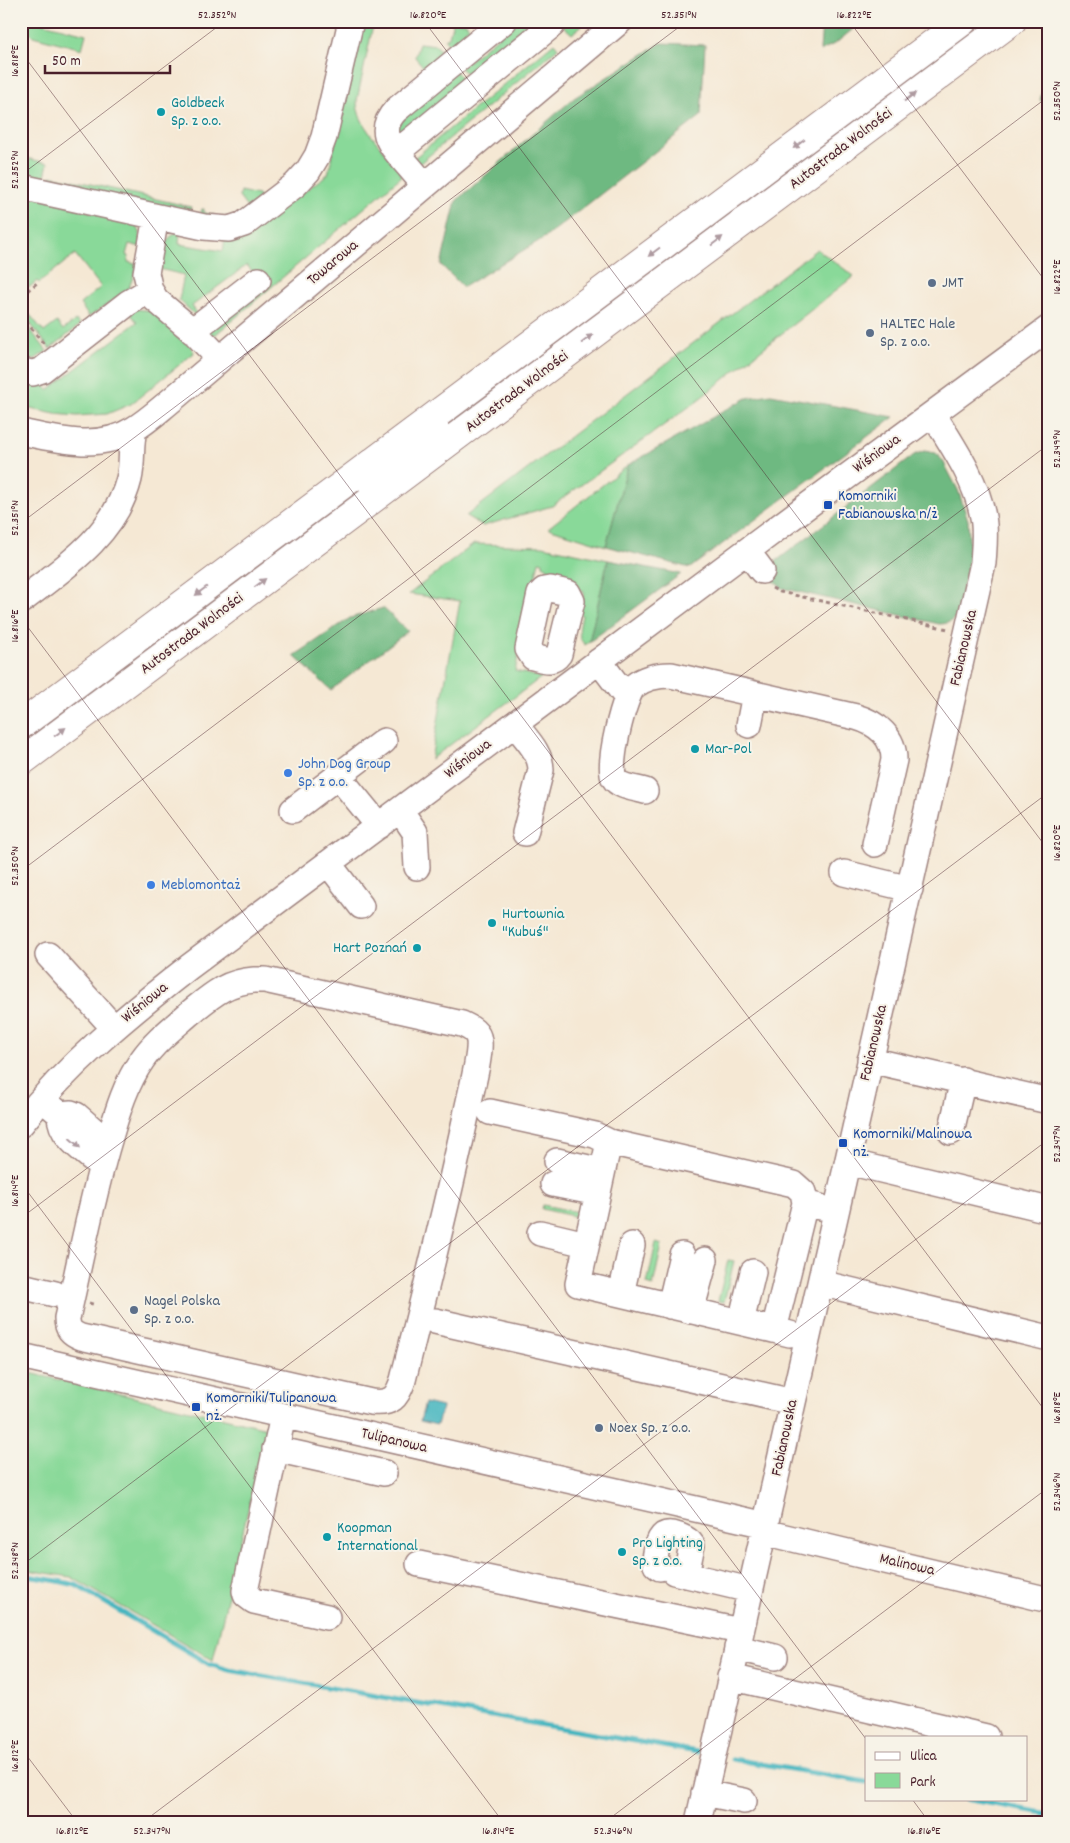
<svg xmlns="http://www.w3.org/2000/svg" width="1070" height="1843" viewBox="0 0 1070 1843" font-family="Dekko,sans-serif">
	<rect width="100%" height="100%" fill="#f7f3e8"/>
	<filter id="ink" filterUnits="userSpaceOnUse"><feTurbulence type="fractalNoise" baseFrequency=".02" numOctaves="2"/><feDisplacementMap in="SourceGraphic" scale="10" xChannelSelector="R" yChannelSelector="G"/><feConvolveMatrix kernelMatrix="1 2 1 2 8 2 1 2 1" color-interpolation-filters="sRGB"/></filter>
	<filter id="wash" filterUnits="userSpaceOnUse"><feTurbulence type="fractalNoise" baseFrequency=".0096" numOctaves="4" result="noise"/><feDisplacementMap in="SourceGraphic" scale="20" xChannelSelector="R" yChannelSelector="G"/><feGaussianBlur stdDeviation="1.12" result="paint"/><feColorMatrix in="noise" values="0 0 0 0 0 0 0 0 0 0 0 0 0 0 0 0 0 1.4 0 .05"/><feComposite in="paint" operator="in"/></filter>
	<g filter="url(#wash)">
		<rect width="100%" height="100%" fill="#f5e8d4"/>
		<path fill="#89d999" stroke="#6a7c62" d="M28,21H35L86,34L82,49L33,36L27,29Z
			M363,21H374L357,100C356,125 384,149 399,168L402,176L215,335L208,332L263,286L247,265L192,306L197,313L195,315L179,300L184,275L155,268C160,250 163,239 180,231L179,244L223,251L225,238L248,232L328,174Z
			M453,21L466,23L473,33L452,49L445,39L449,37Z
			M517,21H539L469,79L468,75L460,68Z
			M558,21H587L572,34Z
			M419,43L436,45L444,55L426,70L415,57Z
			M554,43L558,48L419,164L413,159Z
			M456,71L462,80L465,82L404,141L393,128Z
			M21,157L48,163L43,185L21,180Z
			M51,175L191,207L189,214L200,217L202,209H204V213L214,215L213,221L48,186Z
			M240,191L258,195L260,198L248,209L239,197Z
			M21,192L136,225L140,232L141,247L129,244L126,255L129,256L128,262L138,265L128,290L89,317L80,304L101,287L75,254L39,283L37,281L21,294Z
			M817,249L854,276L693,404L552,506L483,526L466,516Z
			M21,304L44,332L57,322L63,330L76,320L80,325L50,349L21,312Z
			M136,309L153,311L190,343L194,353L131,404L107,414L77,416L55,414L21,407V392H24L26,381L41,382L48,390L137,322L129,312Z
			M21,318L47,351L35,359L24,360L25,352L21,351Z
			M628,465L606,546L548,528Z
			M474,544L543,546L608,560L589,642L585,645C576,636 580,627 582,615L580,614L584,591L544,581L548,568L543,565V562L539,561L515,671L540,677L543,666L554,668L431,759L460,601L409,594Z
			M543,1205L583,1213L582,1218L542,1209Z
			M656,1243L662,1245L653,1286L647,1284Z
			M728,1260L734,1261L724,1302L718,1301Z
			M21,1371L267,1428L213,1660L71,1577L21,1569Z"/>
		<path fill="#6eb981" stroke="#5c6c56" d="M822,21H863L836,43L820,51Z
			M661,43L705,45L701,116L547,236L463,287L441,265L456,201L574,98Z
			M1049,75V106L1040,100L1046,77Z
			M771,394L894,417L690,568L606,546L628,465L747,398Z
			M924,451L936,453L943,461L958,490L968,520L970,554L957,616C951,622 947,624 939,624L782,588L772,580L768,569L771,565L914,455Z
			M608,560L681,574L589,642Z
			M383,608L408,631L331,690L294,656L350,618Z"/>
		<path fill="#47b6c0" stroke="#486a76" d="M425,1403L442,1407L437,1425L420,1421Z"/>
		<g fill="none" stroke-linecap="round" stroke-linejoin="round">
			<path stroke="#47b6c0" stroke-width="5" d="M21,1575L58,1581L76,1585L209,1664L229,1670L697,1752
				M732,1759L866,1782
				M965,1799L1049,1814"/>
		</g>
	</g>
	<g filter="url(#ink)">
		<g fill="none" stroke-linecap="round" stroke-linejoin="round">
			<g stroke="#a08480" stroke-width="28">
				<path id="minor" d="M397,152L552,25
					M424,185C418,177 411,169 404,161C389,143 377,130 396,110L504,21
					M21,187L204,227L229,229L244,224L295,185L308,171L317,156L324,137L351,21
					M156,217L146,273L150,290L156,300L194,332L220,359
					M192,331L258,280
					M21,371L33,373L42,370L128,303L150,290
					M21,432C58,440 100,451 134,429C146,422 157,412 168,403L620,21
					M372,487L436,428
					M747,551L762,571
					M550,589L568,593L572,601L559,654C552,664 543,659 533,657L528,649L540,594L544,590Z
					M21,601C64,568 115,535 129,479C133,463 130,445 134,430
					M599,661L627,698
					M515,724C525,738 541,752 541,770L525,833
					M749,725L755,694
					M338,776L379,826
					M645,791C635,788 619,787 614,778C607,765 624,695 634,686C645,677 658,675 671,675L856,717C877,723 894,737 894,760L875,844
					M293,810L384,741
					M400,810L415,832L417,867
					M328,863L361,906
					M844,873L910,889
					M48,955L114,1028
					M254,980H265L462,1024C470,1028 478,1031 479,1041C481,1057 469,1098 466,1116C447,1205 425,1292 403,1380C397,1398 392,1404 371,1402L81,1337C71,1333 67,1329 67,1318C81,1258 92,1196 110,1137C118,1110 126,1083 142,1060C155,1041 174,1027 191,1012C212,995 226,982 254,980Z
					M870,1060L1049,1101
					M42,1099L60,1114L71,1113L76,1115L108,1143
					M490,1112L595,1135L609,1142
					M60,1114C59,1137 86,1152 101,1166
					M21,1124C69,1063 128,1015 189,967L803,509L1049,328
					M951,1132L963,1080
					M557,1161L602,1171
					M848,1162L1049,1210
					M553,1184L598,1193
					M540,1233L586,1244
					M820,1283L1049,1338
					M21,1286L55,1294
					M621,1294L632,1245
					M670,1306L682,1255
					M691,1311L705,1260
					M435,1321L793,1402
					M741,1322L753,1272
					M774,1330L578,1284L609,1142L794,1184L803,1192L805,1203
					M790,1334L774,1330L805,1203L820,1207
					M21,1356L766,1525
					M283,1416L245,1591L246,1595L254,1601L327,1617
					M275,1449L384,1473
					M764,1532L1049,1600
					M419,1564L740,1631
					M660,1568L656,1565C654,1558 657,1540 664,1535C671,1531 688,1538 692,1545L686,1575
					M674,1572L750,1590
					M737,1648L775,1657
					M730,1677L986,1737
					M704,1793L744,1801
					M698,1822L983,563C984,547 986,532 983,517C976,479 952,445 933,414"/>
			</g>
			<g stroke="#a08480" stroke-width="30">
				<path id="highway" d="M21,725L963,21
					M21,762L1012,21"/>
			</g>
			<path stroke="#a08480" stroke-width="3" stroke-dasharray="4 4" stroke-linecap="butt" d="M21,296L37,283
				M21,315L44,344
				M772,588L780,592L948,629
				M89,1303L96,1305"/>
			<use href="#minor" stroke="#fff" stroke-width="25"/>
			<use href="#highway" stroke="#fff" stroke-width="28"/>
		</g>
		<defs><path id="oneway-solid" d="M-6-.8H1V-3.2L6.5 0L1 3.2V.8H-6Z" transform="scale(1.25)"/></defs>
		<g fill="#ae9aa0">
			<use href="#oneway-solid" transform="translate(910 97) rotate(-37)"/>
			<use href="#oneway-solid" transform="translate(799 144) rotate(143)"/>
			<use href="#oneway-solid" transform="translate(717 241) rotate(-37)"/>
			<use href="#oneway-solid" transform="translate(654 252) rotate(143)"/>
			<use href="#oneway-solid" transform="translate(587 339) rotate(-37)"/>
			<use href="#oneway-solid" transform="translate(260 583) rotate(-37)"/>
			<use href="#oneway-solid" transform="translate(201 591) rotate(143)"/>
			<use href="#oneway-solid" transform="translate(60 732) rotate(-37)"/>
			<use href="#oneway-solid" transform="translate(75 1143) rotate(42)"/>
		</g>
	</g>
	<path fill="none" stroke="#4a1f2b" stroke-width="1" stroke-opacity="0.45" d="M424,21L1049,851M849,21L1049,286M21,52L1049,1416M21,175L225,21M21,523L687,21M21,618L866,1739M21,871L1049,96M21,1183L503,1822M21,1218L1049,444M21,1566L1049,792M21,1748L77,1822M912,1799L929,1822M143,1822L1049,1139M605,1822L1049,1487"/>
	<g fill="#0f9aa8" stroke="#f7f3e8" stroke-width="2">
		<circle cx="161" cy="112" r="5"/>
		<circle cx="695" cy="749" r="5"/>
		<circle cx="492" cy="923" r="5"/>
		<circle cx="417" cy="948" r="5"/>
		<circle cx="327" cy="1537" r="5"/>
		<circle cx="622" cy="1552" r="5"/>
	</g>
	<g fill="#5c6f8a" stroke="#f7f3e8" stroke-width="2">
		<circle cx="932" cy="283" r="5"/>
		<circle cx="870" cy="333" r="5"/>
		<circle cx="134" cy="1310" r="5"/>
		<circle cx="599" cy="1428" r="5"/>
	</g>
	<g fill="#1a4fb4" stroke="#f7f3e8" stroke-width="2">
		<rect x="823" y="500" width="10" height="10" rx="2.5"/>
		<rect x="838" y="1138" width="10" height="10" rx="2.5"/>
		<rect x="191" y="1402" width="10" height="10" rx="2.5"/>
	</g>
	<g fill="#3f7fe0" stroke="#f7f3e8" stroke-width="2">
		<circle cx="288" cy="773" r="5"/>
		<circle cx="151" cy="885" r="5"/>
	</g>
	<g text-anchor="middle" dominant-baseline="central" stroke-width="4" stroke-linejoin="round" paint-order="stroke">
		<g font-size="16" fill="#0d838f" stroke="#f7f3e8" text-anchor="start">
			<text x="171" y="103">Goldbeck<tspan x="171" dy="18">Sp. z o.o.</tspan></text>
			<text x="705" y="749">Mar-Pol</text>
			<text x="502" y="914">Hurtownia<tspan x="502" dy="18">"Kubuś"</tspan></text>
			<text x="407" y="948" text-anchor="end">Hart Poznań</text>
			<text x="337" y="1528">Koopman<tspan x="337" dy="18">International</tspan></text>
			<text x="632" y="1543">Pro Lighting<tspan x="632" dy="18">Sp. z o.o.</tspan></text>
		</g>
		<g font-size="16" fill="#4a1f2b" stroke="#f7f3e8">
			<text transform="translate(841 149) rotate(-37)">Autostrada Wolności</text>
			<text transform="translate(333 263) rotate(-40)">Towarowa</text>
			<text transform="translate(517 392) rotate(-37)">Autostrada Wolności</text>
			<text transform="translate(877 454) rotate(-36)">Wiśniowa</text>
			<text transform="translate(192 634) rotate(-37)">Autostrada Wolności</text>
			<text transform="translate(964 648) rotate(-77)">Fabianowska</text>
			<text transform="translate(468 759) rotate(-37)">Wiśniowa</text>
			<text transform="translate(145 1003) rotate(-39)">Wiśniowa</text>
			<text transform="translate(874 1043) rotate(-77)">Fabianowska</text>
			<text transform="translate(785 1438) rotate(-78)">Fabianowska</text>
			<text transform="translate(394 1441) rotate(13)">Tulipanowa</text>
			<text transform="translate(907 1565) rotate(13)">Malinowa</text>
		</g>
		<g font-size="16" fill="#4e5e75" stroke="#f7f3e8" text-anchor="start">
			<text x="942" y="283">JMT</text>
			<text x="880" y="324">HALTEC Hale<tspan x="880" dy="18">Sp. z o.o.</tspan></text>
			<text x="144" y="1301">Nagel Polska<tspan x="144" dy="18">Sp. z o.o.</tspan></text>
			<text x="609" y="1428">Noex Sp. z o.o.</text>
		</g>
		<g font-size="16" fill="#164399" stroke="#f7f3e8" text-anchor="start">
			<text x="838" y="496">Komorniki<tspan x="838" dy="18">Fabianowska n/ż</tspan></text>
			<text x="853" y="1134">Komorniki/Malinowa<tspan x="853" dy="18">nż.</tspan></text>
			<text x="206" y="1398">Komorniki/Tulipanowa<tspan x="206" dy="18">nż.</tspan></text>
		</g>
		<g font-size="16" fill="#366cbe" stroke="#f7f3e8" text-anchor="start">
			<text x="298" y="764">John Dog Group<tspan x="298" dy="18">Sp. z o.o.</tspan></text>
			<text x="161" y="885">Meblomontaż</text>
		</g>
	</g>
	<rect width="1070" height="1843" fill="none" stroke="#f7f3e8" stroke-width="55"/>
	<rect x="865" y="1736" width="162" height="65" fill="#f7f3e8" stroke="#b29e9c"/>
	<rect x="875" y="1752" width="25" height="8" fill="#ffffff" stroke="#b29e9c"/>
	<text x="910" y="1760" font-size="15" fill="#4a1f2b">Ulica</text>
	<rect x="875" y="1773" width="25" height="15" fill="#89d999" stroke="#b29e9c"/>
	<text x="910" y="1786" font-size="15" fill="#4a1f2b">Park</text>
	<path d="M45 65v8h125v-8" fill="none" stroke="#4a1f2b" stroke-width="2.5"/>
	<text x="52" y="65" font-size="15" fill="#4a1f2b" stroke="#f7f3e8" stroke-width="4" paint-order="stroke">50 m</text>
	<rect x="28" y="28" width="1014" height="1788" fill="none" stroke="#4a1f2b" stroke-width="2"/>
	<g font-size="12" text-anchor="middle" fill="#4a1f2b">
		<text x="217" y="18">52.352°N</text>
		<text x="428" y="18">16.820°E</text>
		<text x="679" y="18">52.351°N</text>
		<text x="854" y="18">16.822°E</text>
		<text transform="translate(14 61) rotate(-90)" y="4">16.818°E</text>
		<text transform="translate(1056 101) rotate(-90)" y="4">52.350°N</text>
		<text transform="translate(14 170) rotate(-90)" y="4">52.352°N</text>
		<text transform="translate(1056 277) rotate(-90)" y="4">16.822°E</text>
		<text transform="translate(1056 449) rotate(-90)" y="4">52.349°N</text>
		<text transform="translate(14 518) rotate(-90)" y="4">52.351°N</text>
		<text transform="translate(14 626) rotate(-90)" y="4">16.816°E</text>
		<text transform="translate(1056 843) rotate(-90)" y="4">16.820°E</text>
		<text transform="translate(14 866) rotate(-90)" y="4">52.350°N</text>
		<text transform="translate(1056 1144) rotate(-90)" y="4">52.347°N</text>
		<text transform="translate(14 1191) rotate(-90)" y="4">16.814°E</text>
		<text transform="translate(1056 1408) rotate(-90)" y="4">16.818°E</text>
		<text transform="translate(1056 1492) rotate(-90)" y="4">52.346°N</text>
		<text transform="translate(14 1561) rotate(-90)" y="4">52.348°N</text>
		<text transform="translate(14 1756) rotate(-90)" y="4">16.812°E</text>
		<text x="72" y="1834">16.812°E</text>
		<text x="152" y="1834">52.347°N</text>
		<text x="498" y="1834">16.814°E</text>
		<text x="613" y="1834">52.346°N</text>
		<text x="924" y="1834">16.816°E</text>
	</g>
</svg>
